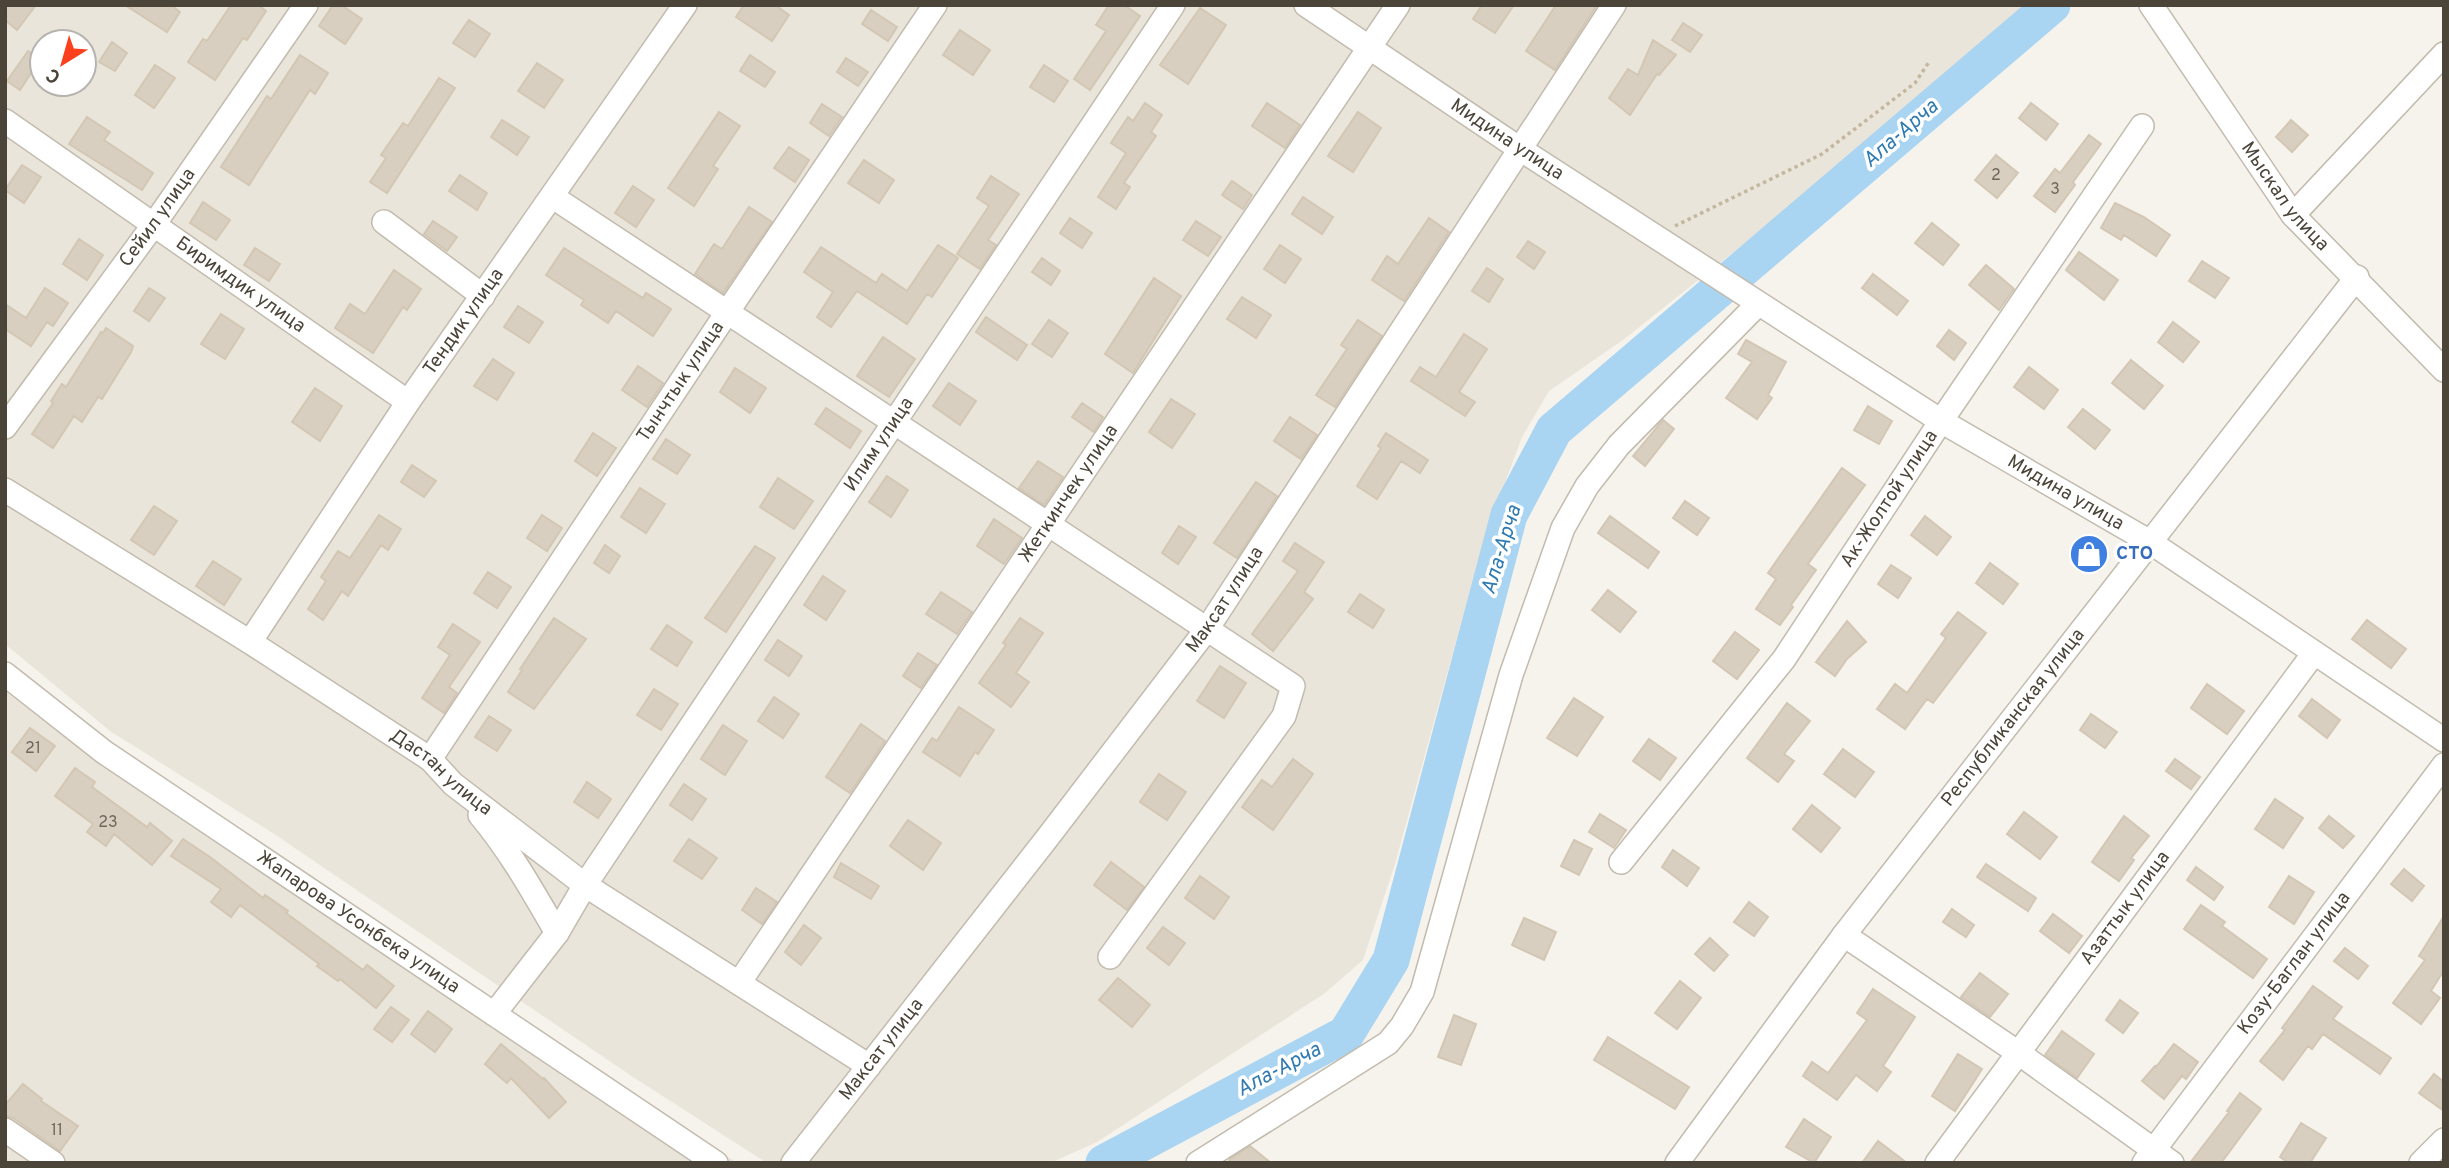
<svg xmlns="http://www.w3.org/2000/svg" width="2449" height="1168" viewBox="0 0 2449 1168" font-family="Overpass,sans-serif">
	<rect width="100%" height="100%" fill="#f6f3ec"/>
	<path fill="#eae5da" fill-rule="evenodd" d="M5,5H2025L1897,119L1755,235L1623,340L1549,391L1522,437L1484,539L1395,864L1363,960L1325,993L1097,1142L1050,1163H767L636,1079L271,832L110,731L5,644ZM42,42H84V84H42Z
		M5,666L116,755L335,897L737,1163H5Z"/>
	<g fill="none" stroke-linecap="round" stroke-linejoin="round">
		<path stroke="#a9d4f2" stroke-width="37" d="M1104,1163L1346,1034L1391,960L1509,515L1554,430L2052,5"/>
	</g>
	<path fill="#d8cfc1" stroke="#d3c7b4" stroke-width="2" d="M5,5H36L17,30L5,20Z
		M125,5H171L180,12L167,32Z
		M231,5H258L266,11L247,40L243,38L215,80L188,62L203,39L207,41Z
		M333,5H341L362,19L345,44L319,26Z
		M744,5H775L789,15L772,41L736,17Z
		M1109,5H1124L1140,16L1090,90L1074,79L1106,31L1096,25Z
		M1482,5H1514L1495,33L1473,19Z
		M1556,5H1597L1555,70L1526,51Z
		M1200,8L1226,25L1188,84L1160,65Z
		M871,10L897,27L888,41L862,24Z
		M469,20L490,34L475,57L453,43Z
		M1683,23L1702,35L1690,52L1672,40Z
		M960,30L990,50L973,75L943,55Z
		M1653,40L1676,55L1659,75L1657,74L1630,115L1609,98L1628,69L1638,75Z
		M112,42L127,53L115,71L99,62Z
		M28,51L40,59L20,90L7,81Z
		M300,55L328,73L315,94L310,90L249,185L221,167L267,96L271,99Z
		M750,55L775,72L765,87L740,71Z
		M846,58L868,72L858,86L837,72Z
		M537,63L563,80L544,108L518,91Z
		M155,65L175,78L154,108L135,95Z
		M1044,65L1068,81L1054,102L1030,87Z
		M439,78L455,88L387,193L370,182L386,158L381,155L403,123L408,126Z
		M1145,103L1162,115L1151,132L1156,136L1124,183L1130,187L1116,209L1098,197L1126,153L1111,143L1128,117L1133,121Z
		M1267,103L1300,125L1285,148L1252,126Z
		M2031,103L2058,124L2046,140L2019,118Z
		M822,104L842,117L829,136L810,123Z
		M719,112L740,126L713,166L718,169L694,206L668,188Z
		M1358,112L1381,128L1353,172L1328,156Z
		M87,117L110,132L104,140L153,173L142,190L69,144Z
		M502,120L529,137L517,155L491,137Z
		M2291,120L2308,135L2292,152L2276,137Z
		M2089,135L2101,144L2073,182L2075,185L2055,212L2034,196L2055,169L2060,173Z
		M789,147L809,160L795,182L774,168Z
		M1996,155L2018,173L1997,198L1975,180Z
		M864,160L894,180L879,203L848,183Z
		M22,165L41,177L24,203L5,190Z
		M460,175L487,193L477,210L449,191Z
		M991,176L1019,194L988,240L996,245L980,269L957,254L989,206L977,198Z
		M1232,181L1252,195L1243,209L1222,195Z
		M633,186L654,200L636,227L615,213Z
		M1303,197L1333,217L1322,234L1292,214Z
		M203,202L230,220L216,240L190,223Z
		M2115,203L2144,217L2170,235L2156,256L2124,235L2121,240L2101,228Z
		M749,207L772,222L723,293L695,274L714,244L722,249Z
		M1070,218L1092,233L1082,248L1060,233Z
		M1429,218L1449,232L1404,301L1372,280L1387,256L1398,264Z
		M433,221L457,237L447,251L424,234Z
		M1196,221L1221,237L1208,256L1183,240Z
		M1932,223L1959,245L1943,265L1915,243Z
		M79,239L103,255L87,280L63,264Z
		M1528,241L1545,252L1534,269L1517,257Z
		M938,245L958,258L932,297L927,294L907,324L857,291L831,327L817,317L833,292L804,272L821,247L876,283L882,274L907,291Z
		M1280,245L1301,259L1285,283L1264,269Z
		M255,248L280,264L269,281L244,265Z
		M564,248L643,298L646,293L671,309L653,336L616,311L608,323L581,305L584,300L546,275Z
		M2079,252L2118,280L2104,300L2066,270Z
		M1042,258L1060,271L1051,285L1032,272Z
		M2202,261L2229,278L2215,298L2189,281Z
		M1986,265L2014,289L1999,310L1969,285Z
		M1487,268L1503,279L1489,302L1472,291Z
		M394,270L421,289L407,310L403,307L373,353L335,328L350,304L365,314Z
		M1873,274L1908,301L1897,315L1862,288Z
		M1154,278L1181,296L1133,373L1105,354Z
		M45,288L68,303L53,326L47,322L31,346L5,329V304L26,318Z
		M149,288L165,298L149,321L134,311Z
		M1242,297L1271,315L1256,338L1227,319Z
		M518,306L543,322L529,343L504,327Z
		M221,314L244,329L225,359L201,344Z
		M986,317L1027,345L1017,360L976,332Z
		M1049,320L1068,333L1052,357L1032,344Z
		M1358,320L1382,336L1335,407L1316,395L1347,349L1341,345Z
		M2173,322L2199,342L2183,362L2158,342Z
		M106,328L133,346L131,352L102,399L98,397L82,422L74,416L53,448L32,434L53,403L51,401L62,384L66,387L101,332L103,333Z
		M1949,330L1966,343L1954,360L1937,346Z
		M1464,334L1487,349L1459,392L1475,402L1465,416L1411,381L1420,367L1436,377Z
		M883,337L915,359L889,397L857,376Z
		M1746,340L1786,362L1768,395L1772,398L1757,419L1726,398L1752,362L1738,354Z
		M493,359L514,373L497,400L474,386Z
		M2131,360L2163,386L2144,409L2112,383Z
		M638,366L663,383L647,407L622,390Z
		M2029,367L2058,390L2044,409L2014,387Z
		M735,368L766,388L750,413L720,392Z
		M949,383L976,401L960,425L933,406Z
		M315,388L342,406L320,441L292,422Z
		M1171,399L1195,414L1172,448L1149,432Z
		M1082,403L1103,417L1094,432L1072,417Z
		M1868,406L1892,421L1879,444L1854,430Z
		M826,408L861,431L850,448L815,424Z
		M2083,409L2110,430L2095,449L2068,427Z
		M1290,417L1317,435L1301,459L1274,441Z
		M1663,420L1674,429L1645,466L1633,456Z
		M593,433L616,448L597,476L575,461Z
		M1386,433L1428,460L1420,473L1401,461L1377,499L1357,486L1381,448L1378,446Z
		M666,439L690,455L677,474L653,459Z
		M1038,461L1063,477L1044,505L1019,488Z
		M412,465L436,481L424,497L401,482Z
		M1842,468L1865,485L1808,564L1816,570L1791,605L1793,607L1780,625L1756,609L1776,579L1768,573Z
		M887,476L908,490L891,517L869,502Z
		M778,478L813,501L794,529L760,507Z
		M1256,482L1277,496L1237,558L1214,543Z
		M640,488L665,504L646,533L621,517Z
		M1685,501L1709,518L1697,535L1673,518Z
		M154,506L177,521L154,555L131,540Z
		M379,515L401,529L388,550L381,545L348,596L342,591L323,620L308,609L326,581L321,577L338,551L350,558Z
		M542,515L562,528L547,551L527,538Z
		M1610,516L1659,552L1648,568L1598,533Z
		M1925,516L1951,537L1937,555L1911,535Z
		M994,519L1022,538L1004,564L977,546Z
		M1179,526L1196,537L1178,564L1162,553Z
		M1295,543L1324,562L1304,592L1313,599L1273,651L1252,634L1298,571L1283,561Z
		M605,545L620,556L609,573L594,563Z
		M755,546L775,558L726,632L705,618Z
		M213,561L241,579L224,605L196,586Z
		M1990,563L2018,584L2003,604L1976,583Z
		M1891,565L1911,578L1898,598L1878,584Z
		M488,572L511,587L497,608L474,593Z
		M823,576L845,591L826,620L804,605Z
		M1608,590L1636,612L1620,632L1592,610Z
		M941,592L972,612L957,634L926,614Z
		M1360,594L1384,610L1373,628L1348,612Z
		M1958,612L1986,633L1933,703L1927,699L1905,729L1877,709L1895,684L1907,693L1946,638L1941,634Z
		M554,618L586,639L534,709L508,692L522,670L520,669Z
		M1020,618L1043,633L1016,673L1029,682L1011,707L979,683L1006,645L1003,643Z
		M2367,620L2406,649L2391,668L2352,639Z
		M1847,621L1866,642L1847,659L1835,676L1816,662Z
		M453,624L480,642L449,687L457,693L444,713L422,698L450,655L438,647Z
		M667,625L692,642L677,666L651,649Z
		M1735,632L1759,650L1737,679L1713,661Z
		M778,640L802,656L789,676L765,660Z
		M918,653L937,665L921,688L903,676Z
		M1220,666L1246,683L1224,718L1197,701Z
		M2207,684L2244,711L2227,734L2191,708Z
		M654,689L678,704L661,730L637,715Z
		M774,697L799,714L783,738L758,721Z
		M1574,698L1603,717L1577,756L1547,738Z
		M2312,699L2340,720L2327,738L2299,716Z
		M1787,703L1810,721L1784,754L1794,761L1778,782L1747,758Z
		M959,707L994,730L978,754L975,752L960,776L923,752L932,738L937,741Z
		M2091,714L2117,732L2105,748L2080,730Z
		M489,716L511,730L497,751L475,737Z
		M861,724L885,741L850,793L826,777Z
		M723,725L747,741L725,775L701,759Z
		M30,728L55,746L36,771L12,752Z
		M1649,739L1676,758L1660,780L1633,761Z
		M1843,749L1874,772L1855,797L1824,774Z
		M1293,759L1313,774L1273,830L1242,807L1262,780L1272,787Z
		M2175,759L2200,777L2191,789L2166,771Z
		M75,768L95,782L92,787L147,827L150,823L172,841L152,865L114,834L106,846L87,832L93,824L55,796Z
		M1159,774L1186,792L1167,820L1140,802Z
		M587,782L611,799L598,818L574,802Z
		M684,784L706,799L692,820L670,805Z
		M2275,799L2303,818L2283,848L2255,829Z
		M1812,805L1840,828L1821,852L1793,829Z
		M2024,812L2057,837L2040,859L2007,834Z
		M1600,814L1626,830L1614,848L1589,832Z
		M2124,816L2149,836L2131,858L2134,860L2119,881L2092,862Z
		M2329,816L2354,836L2343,848L2319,828Z
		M908,820L941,843L923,870L890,846Z
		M183,839L210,857L263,898L265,895L288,911L286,913L363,970L367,965L394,986L376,1008L340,979L338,981L317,966L319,964L240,905L231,917L211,902L221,889L171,856Z
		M689,839L717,858L702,879L674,861Z
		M1574,840L1592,849L1579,875L1561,866Z
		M1673,850L1699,868L1687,886L1662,867Z
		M1111,862L1144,887L1127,910L1094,885Z
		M841,863L879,886L871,899L834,877Z
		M1986,864L2036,898L2028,911L1977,877Z
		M2196,867L2223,887L2214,900L2187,880Z
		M2404,869L2424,886L2412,901L2391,884Z
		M1200,876L1229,897L1214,919L1185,898Z
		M2289,876L2314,892L2294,924L2269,907Z
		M756,888L777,902L762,924L742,910Z
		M1749,902L1768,917L1754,936L1734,922Z
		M2201,905L2225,922L2222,926L2267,959L2253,978L2184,929Z
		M1952,909L1974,925L1966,937L1943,922Z
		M2053,914L2082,936L2069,953L2040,931Z
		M2444,916V970L2431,991L2440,998L2421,1024L2393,1003L2425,960L2419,956Z
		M1524,918L1556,932L1544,960L1512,945Z
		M804,925L821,938L801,965L785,952Z
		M1163,927L1185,943L1169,965L1147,948Z
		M1710,938L1728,955L1714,971L1695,954Z
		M2345,948L2368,966L2358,979L2334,961Z
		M1980,973L2008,994L1990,1017L1961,997Z
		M1118,978L1150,1005L1132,1027L1099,1000Z
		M1680,981L1701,998L1677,1029L1655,1013Z
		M2313,986L2342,1007L2333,1019L2391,1058L2380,1074L2323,1034L2312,1049L2308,1046L2283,1080L2260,1061L2285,1030L2282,1028Z
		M1873,989L1915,1017L1883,1066L1891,1072L1877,1091L1856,1075L1837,1100L1803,1076L1812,1062L1828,1073L1867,1020L1857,1013Z
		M2120,1000L2138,1013L2123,1033L2106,1020Z
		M391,1007L409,1020L392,1042L374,1029Z
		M428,1011L452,1029L435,1052L411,1034Z
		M1454,1015L1476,1024L1461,1065L1438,1057Z
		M2062,1031L2094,1054L2077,1078L2045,1055Z
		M1608,1037L1689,1087L1675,1109L1594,1060Z
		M501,1044L543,1079L544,1078L566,1102L549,1118L511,1078L507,1083L485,1064Z
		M2174,1044L2198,1062L2186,1079L2182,1076L2164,1099L2142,1081L2155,1066L2156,1067Z
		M1958,1054L1982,1069L1955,1111L1932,1096Z
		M2434,1074L2444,1082V1111L2419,1093Z
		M23,1084L42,1099L41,1101L78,1126L60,1151L13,1118L5,1116V1105Z
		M2240,1093L2261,1109L2230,1151L2221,1163H2190L2229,1112L2227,1111Z
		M1804,1119L1831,1137L1814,1163L1786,1147Z
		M2301,1123L2326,1138L2310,1163H2289L2280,1157Z
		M1878,1141L1907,1163H1862Z
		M1250,1146L1271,1163H1228L1230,1159Z"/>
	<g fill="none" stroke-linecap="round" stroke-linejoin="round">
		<g stroke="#c2bbae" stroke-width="26">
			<g id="minor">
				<path id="s1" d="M1306,5L1520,149L1941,421L2150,542L2444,740"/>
				<path id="s2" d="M2151,5L2293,215L2444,370"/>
				<path id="s3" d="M5,121L408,402"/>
				<path d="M553,197L1293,686L1284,716L1110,957"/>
				<path d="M2293,215L2444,54"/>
				<path d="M384,222L483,296"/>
				<path id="s4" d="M5,427L155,223L306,5"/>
				<path id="s5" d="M5,490L250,642L430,759L453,784L585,885L869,1066"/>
				<path id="s6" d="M250,642L408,402L685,5"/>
				<path id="s7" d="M5,674L104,752L716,1163"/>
				<path id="s8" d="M430,759L728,311L935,5"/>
				<path d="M480,815C511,852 533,892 557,933"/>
				<path id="s9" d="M1621,862L1784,659L1941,421L2142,126"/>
				<path d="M1844,935L2017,1052L2172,1163"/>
				<path id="s10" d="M739,983L1398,5"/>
				<path id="s11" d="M494,1014L557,933L585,885L1173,5"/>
				<path d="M5,1130L53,1163"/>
				<path id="s12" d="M793,1163L1048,837L1207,629L1614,5"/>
				<path d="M1198,1163L1388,1043L1402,1026L1422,992L1511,675L1563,528L1587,486L1619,445L1758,304"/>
				<path id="s13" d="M1677,1163L1844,935L2357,277"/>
				<path id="s14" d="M1937,1163L2314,653"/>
				<path id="s15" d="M2144,1163L2444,765"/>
				<path d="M2421,1163L2444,1140"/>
			</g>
		</g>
		<path stroke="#c4b79f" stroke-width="3.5" stroke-dasharray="3.5 3.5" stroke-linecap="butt" d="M1675,226L1822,154L1915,83L1929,62"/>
		<use href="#minor" stroke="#fff" stroke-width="23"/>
	</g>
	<defs>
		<g id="shop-disc" transform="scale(2.0125)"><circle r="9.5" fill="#3f7fe0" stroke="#fff"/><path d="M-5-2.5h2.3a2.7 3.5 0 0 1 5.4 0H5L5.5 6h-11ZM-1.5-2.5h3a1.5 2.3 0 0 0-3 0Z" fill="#fff"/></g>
	</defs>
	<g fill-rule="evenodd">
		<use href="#shop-disc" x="2089" y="554"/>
	</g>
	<g text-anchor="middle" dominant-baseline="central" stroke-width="7" stroke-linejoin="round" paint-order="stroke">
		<g font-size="16" fill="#6e675b">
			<text x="1996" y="176">2</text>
			<text x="2055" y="190">3</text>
			<text x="33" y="749">21</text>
			<text x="108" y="823">23</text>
			<text x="57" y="1131">11</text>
		</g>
		<g font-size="19" fill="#4b4439" stroke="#fff">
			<text stroke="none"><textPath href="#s1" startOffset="242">Мидина улица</textPath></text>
			<text stroke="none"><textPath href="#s2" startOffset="234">Мыскал улица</textPath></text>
			<text stroke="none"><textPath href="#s4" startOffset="259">Сейил улица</textPath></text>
			<text stroke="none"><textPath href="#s3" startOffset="287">Биримдик улица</textPath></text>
			<text stroke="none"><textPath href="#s6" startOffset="385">Тендик улица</textPath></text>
			<text stroke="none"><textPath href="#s8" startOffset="453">Тынчтык улица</textPath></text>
			<text stroke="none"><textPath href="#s11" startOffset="688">Илим улица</textPath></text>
			<text stroke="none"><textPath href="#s1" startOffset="903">Мидина улица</textPath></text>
			<text stroke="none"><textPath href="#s10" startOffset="590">Жеткинчек улица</textPath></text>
			<text stroke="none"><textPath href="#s9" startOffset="452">Ак-Жолтой улица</textPath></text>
			<text stroke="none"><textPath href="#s12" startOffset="710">Максат улица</textPath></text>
			<text stroke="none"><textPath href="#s13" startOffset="558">Республиканская улица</textPath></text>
			<text stroke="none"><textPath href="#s5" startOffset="520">Дастан улица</textPath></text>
			<text stroke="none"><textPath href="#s14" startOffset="317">Азаттык улица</textPath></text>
			<text stroke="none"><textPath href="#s7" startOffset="432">Жапарова Усонбека улица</textPath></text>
			<text stroke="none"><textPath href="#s15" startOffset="250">Козу-Баглан улица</textPath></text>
			<text stroke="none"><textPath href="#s12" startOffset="144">Максат улица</textPath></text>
		</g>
		<g font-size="19" font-weight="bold" fill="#366cbe" stroke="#fff" text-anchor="start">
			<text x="2116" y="554">СТО</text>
		</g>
		<g font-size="21" font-style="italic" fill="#2e7ab2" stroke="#fff">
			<text transform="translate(1901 134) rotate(-41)">Ала-Арча</text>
			<text transform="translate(1502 550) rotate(-73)">Ала-Арча</text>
			<text transform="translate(1279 1070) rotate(-28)">Ала-Арча</text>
		</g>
	</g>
	<rect width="2449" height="1168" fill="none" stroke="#4b4439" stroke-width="14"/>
	<g transform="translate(63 63) rotate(217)"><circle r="33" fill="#ffffff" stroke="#b7b4b0" stroke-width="2"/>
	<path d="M0-5L12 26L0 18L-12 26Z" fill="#fc3f1d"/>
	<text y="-10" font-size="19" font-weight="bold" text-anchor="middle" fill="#4b4439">С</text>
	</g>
</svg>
